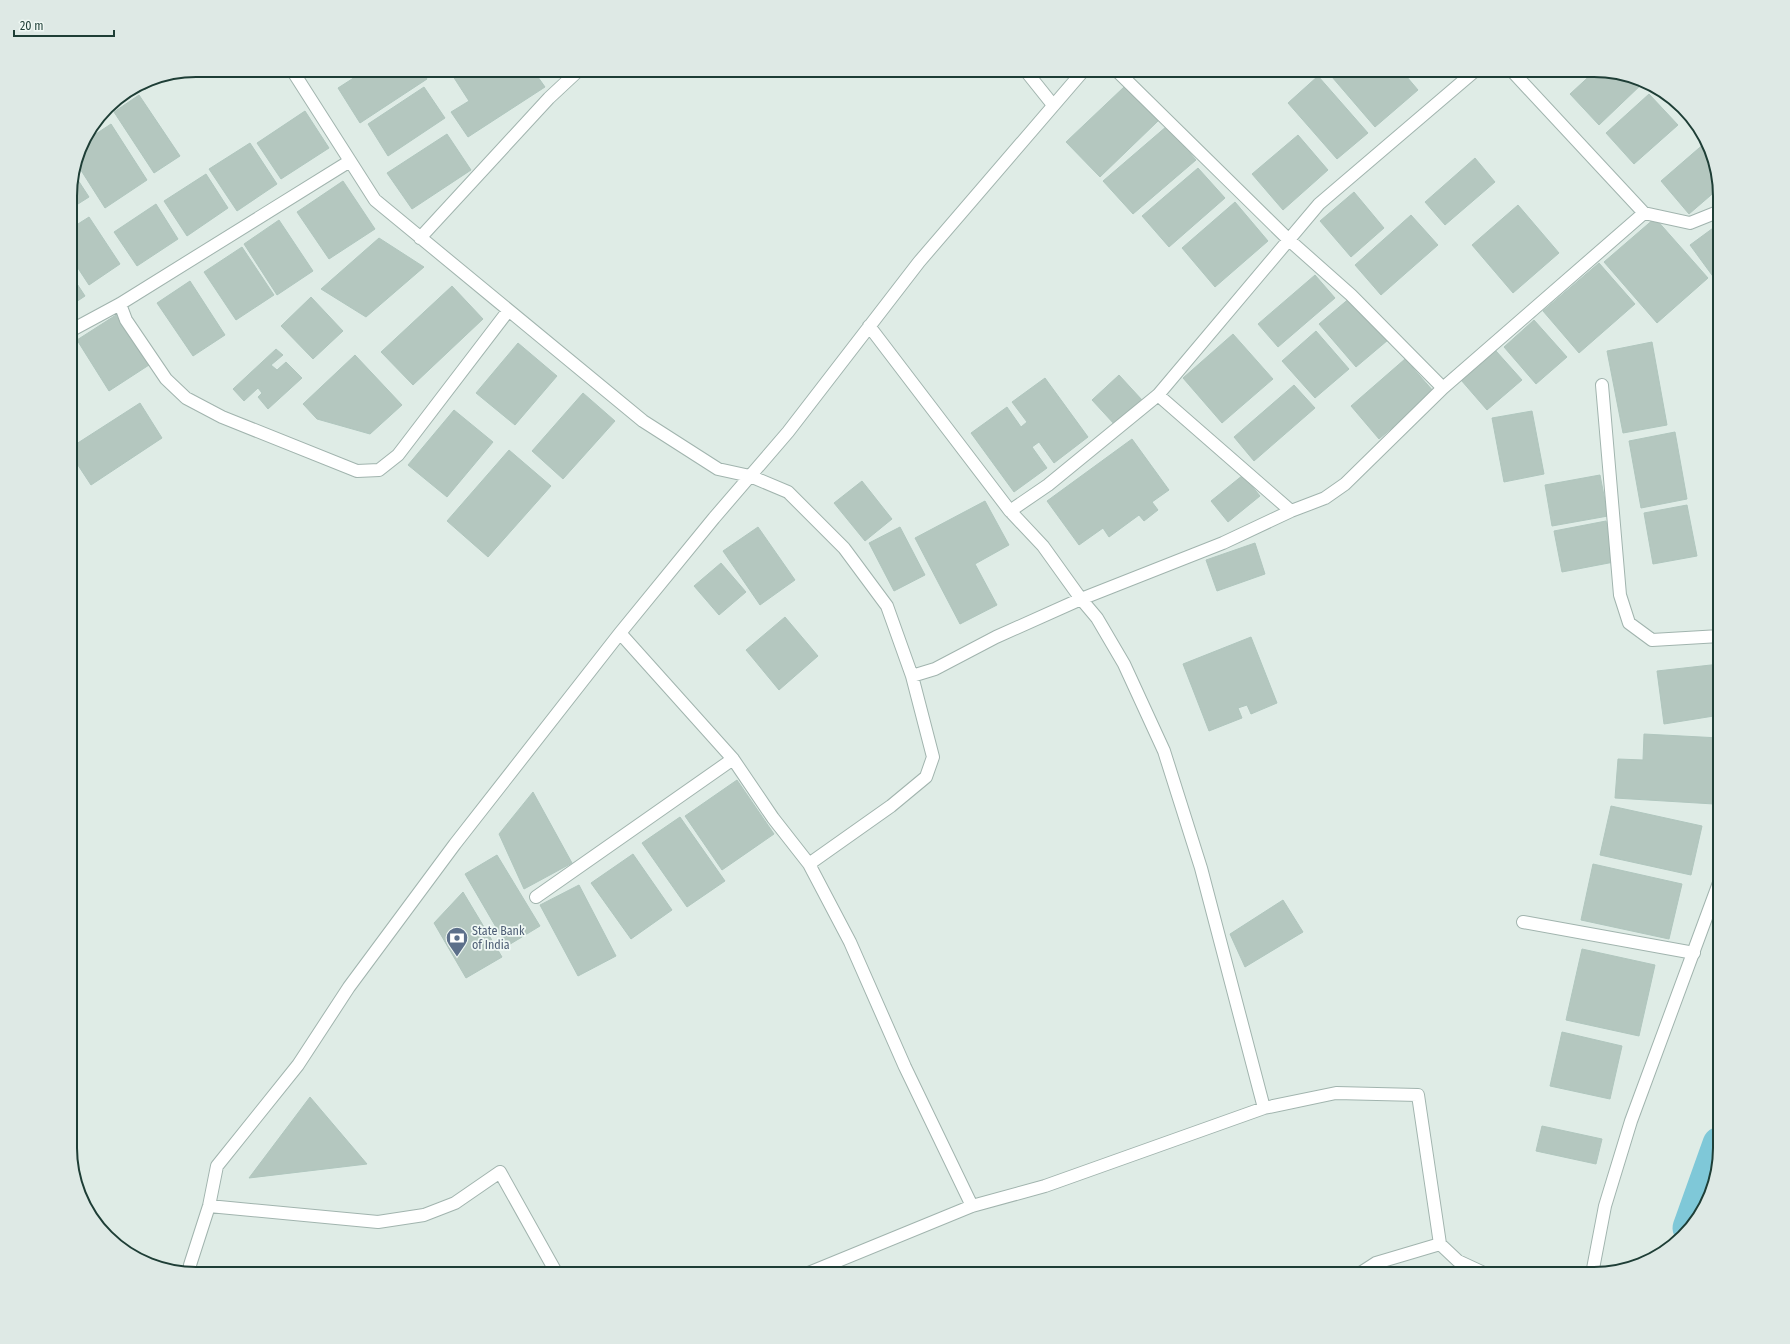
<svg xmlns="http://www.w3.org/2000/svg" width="1790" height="1344" viewBox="0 0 1790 1344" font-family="'Fira Sans Condensed',sans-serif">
	<rect width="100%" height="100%" fill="#dfece6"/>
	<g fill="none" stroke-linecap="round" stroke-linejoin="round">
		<path stroke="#7fc8d8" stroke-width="35" d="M1690,1228L1720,1144"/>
	</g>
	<path fill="#b4c7bf" stroke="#b0c6be" d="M366,70H421L427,79L360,123L338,88Z
		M449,70H533L545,87L468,137L451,112L469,101Z
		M1326,70H1401L1418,90L1375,127Z
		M1559,70H1573L1565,77Z
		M1596,70L1635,77L1644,82L1599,125L1570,94Z
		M1318,76L1368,133L1337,159L1288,103Z
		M424,87L445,118L388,156L368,124Z
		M1124,87L1158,121L1100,177L1066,142Z
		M1649,94L1678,125L1634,164L1606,133Z
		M139,95L180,156L154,173L114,112Z
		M305,111L329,148L281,179L257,143Z
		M111,124L147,180L105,208L77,164L82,143Z
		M1167,126L1196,160L1133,214L1103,181Z
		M447,134L471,170L412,209L387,173Z
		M1298,135L1328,170L1283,210L1252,174Z
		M1706,142L1718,189L1689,214L1661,181Z
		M250,143L277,184L237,211L209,169Z
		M1475,158L1495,182L1445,225L1425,202Z
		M1198,168L1225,198L1169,247L1142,216Z
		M74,174L89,197L70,209V188Z
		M206,174L228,208L187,236L164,201Z
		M343,181L375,229L329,259L297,212Z
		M1354,192L1384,228L1351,257L1320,221Z
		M1235,202L1268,241L1215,287L1182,248Z
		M156,204L178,239L137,266L114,232Z
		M1518,205L1559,253L1513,293L1472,245Z
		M1411,215L1438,245L1381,295L1355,265Z
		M89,217L120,264L89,285L70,256V229Z
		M1655,218L1708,278L1657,323L1604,262Z
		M279,220L313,271L277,295L244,244Z
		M1720,223V286L1690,245Z
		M379,238L424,267L366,317L321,289Z
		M242,247L274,295L236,320L204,272Z
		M1599,263L1635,304L1579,353L1543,311Z
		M70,273L85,296L70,306Z
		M1315,275L1335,298L1278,347L1258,324Z
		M190,281L225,335L193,356L157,303Z
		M452,286L483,319L413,385L381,352Z
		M311,297L343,331L313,359L281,326Z
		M1351,297L1388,340L1356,367L1319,324Z
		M116,315L149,365L109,391L77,340Z
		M1534,320L1567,357L1536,384L1504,347Z
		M1316,331L1349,369L1315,398L1282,361Z
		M1233,334L1273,379L1222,423L1183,378Z
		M1652,342L1667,425L1623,433L1607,351Z
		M518,343L557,376L515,425L476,393Z
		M276,349L283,355L271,365L277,370L286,362L302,378L268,409L258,397L262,393L258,388L244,401L233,389Z
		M1496,351L1522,380L1487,410L1461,380Z
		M355,355L402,405L370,434L317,419L303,404Z
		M1405,359L1434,392L1379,439L1351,406Z
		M1119,375L1142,400L1115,425L1092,400Z
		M1045,378L1088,437L1054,463L1039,442L1032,447L1047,468L1014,492L971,433L1007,407L1021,427L1027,422L1012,402Z
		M1294,385L1315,408L1254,461L1234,437Z
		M583,393L615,421L563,479L532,451Z
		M140,403L162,438L91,485L70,453V448Z
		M454,410L493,442L447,497L408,465Z
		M1532,411L1544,474L1504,482L1492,418Z
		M1675,432L1687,499L1641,508L1629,441Z
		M1132,439L1169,490L1152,502L1158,510L1144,521L1139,515L1109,537L1103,528L1079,545L1047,501Z
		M509,450L551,486L488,557L447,521Z
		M1243,475L1260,496L1228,522L1211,501Z
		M1600,475L1608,516L1552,526L1545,485Z
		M862,481L892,519L865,541L834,503Z
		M985,501L1009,545L975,564L997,605L960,624L915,538Z
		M1687,505L1697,556L1653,564L1644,513Z
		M1606,521L1614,562L1562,572L1554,531Z
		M758,527L795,580L760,605L723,551Z
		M900,527L925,575L894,591L869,543Z
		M1255,543L1265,574L1217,591L1206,560Z
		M721,563L746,592L719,615L694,586Z
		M785,617L818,656L779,690L746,650Z
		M1251,637L1277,703L1251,714L1247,705L1238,708L1242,718L1209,731L1183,664Z
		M1720,664V715L1664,724L1657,671Z
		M1644,734L1720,738V782H1715L1714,804L1615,798L1618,759L1643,760Z
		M737,780L774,834L722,870L685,816Z
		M533,792L572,863L524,889L499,834Z
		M1611,806L1702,826L1691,875L1600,855Z
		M680,817L725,881L687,907L642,843Z
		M633,854L672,910L631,939L591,883Z
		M497,855L540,926L507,946L465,874Z
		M1593,864L1682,884L1669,939L1581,920Z
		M579,885L616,956L578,976L540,905Z
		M463,892L502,957L466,978L434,923Z
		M1283,900L1303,932L1245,967L1230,934Z
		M1582,949L1655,965L1639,1036L1566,1020Z
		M1562,1032L1622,1046L1610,1099L1550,1086Z
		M310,1097L367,1164L249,1178Z
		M1542,1126L1602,1139L1596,1164L1536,1151Z"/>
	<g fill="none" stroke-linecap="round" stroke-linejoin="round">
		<g stroke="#a1b4ae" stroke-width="14">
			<path id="service" d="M1025,70L1053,105"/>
		</g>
		<g stroke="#a1b4ae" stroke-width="14">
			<path id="minor" d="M292,70L375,200L643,421L718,469L750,476L788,492L844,548L887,606L912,676L933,757L926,777L891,806L809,864
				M1116,70L1289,240L1351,295L1443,388L1644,213L1511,70
				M143,83L148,79
				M1644,213L1690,223L1720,211
				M420,238L549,98L579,70
				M120,304L126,320L166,379L186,398L222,417L357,471L379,470L398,455L508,311
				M869,326L1010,511L1043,546L1081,599L1097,618L1124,664L1164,751L1201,868L1264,1108
				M70,331L120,304L350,161
				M1602,385L1620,595L1629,623L1652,640L1720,636
				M1010,511L1048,485L1158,395L1319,204L1476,70
				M1291,511L1325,498L1345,484L1443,388
				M620,633L733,759L773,818L809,864L850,942L905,1067L972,1206
				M912,676L935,669L996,637L1081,599L1223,543L1291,511L1158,395
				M536,897L733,759
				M1523,922L1694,953
				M209,1206L378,1222L424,1215L455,1203L500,1172L557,1274
				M190,1273V1265L209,1206L217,1166L298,1065L349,987L455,844L620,633L714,518L788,432L919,262L1084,70
				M806,1274L972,1206L1045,1186L1264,1108L1336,1093L1418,1095L1440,1244L1458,1261L1486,1274
				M1359,1274L1376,1263L1440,1244"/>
		</g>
		<g stroke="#a1b4ae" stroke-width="14">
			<path id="tertiary" d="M1592,1274L1605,1206L1631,1121L1720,880"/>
		</g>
		<use href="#service" stroke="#fff" stroke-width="12"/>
		<use href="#minor" stroke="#fff" stroke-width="12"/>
		<use href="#tertiary" stroke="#fff" stroke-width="12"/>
	</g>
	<defs>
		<g id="bank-pin" transform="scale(1.15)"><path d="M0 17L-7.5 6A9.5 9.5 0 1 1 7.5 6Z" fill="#5c6f8a" stroke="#eff8f4"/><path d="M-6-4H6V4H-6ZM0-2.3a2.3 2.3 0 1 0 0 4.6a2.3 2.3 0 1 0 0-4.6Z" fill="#fff"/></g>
	</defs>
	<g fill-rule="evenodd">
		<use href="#bank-pin" x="457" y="938"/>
	</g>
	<g text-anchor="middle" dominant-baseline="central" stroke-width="3.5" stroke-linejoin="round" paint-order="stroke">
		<g font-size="12" fill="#4e5e75" stroke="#eff8f4" text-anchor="start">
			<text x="472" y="931">State Bank<tspan x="472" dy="14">of India</tspan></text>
		</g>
	</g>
	<path d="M0 0H1790V1344H0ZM196 77H1594A119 119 0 0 1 1713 196V1148A119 119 0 0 1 1594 1267H196A119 119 0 0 1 77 1148V196A119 119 0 0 1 196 77Z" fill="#dee9e5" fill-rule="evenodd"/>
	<path fill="none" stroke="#1e3e36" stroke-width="2" d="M196 77H1594A119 119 0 0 1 1713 196V1148A119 119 0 0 1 1594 1267H196A119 119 0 0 1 77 1148V196A119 119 0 0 1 196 77Z"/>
	<path d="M14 30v6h100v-6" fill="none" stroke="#1e3e36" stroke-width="2"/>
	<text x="20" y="30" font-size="12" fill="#1e3e36" stroke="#eff8f4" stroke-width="3" paint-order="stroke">20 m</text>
</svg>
